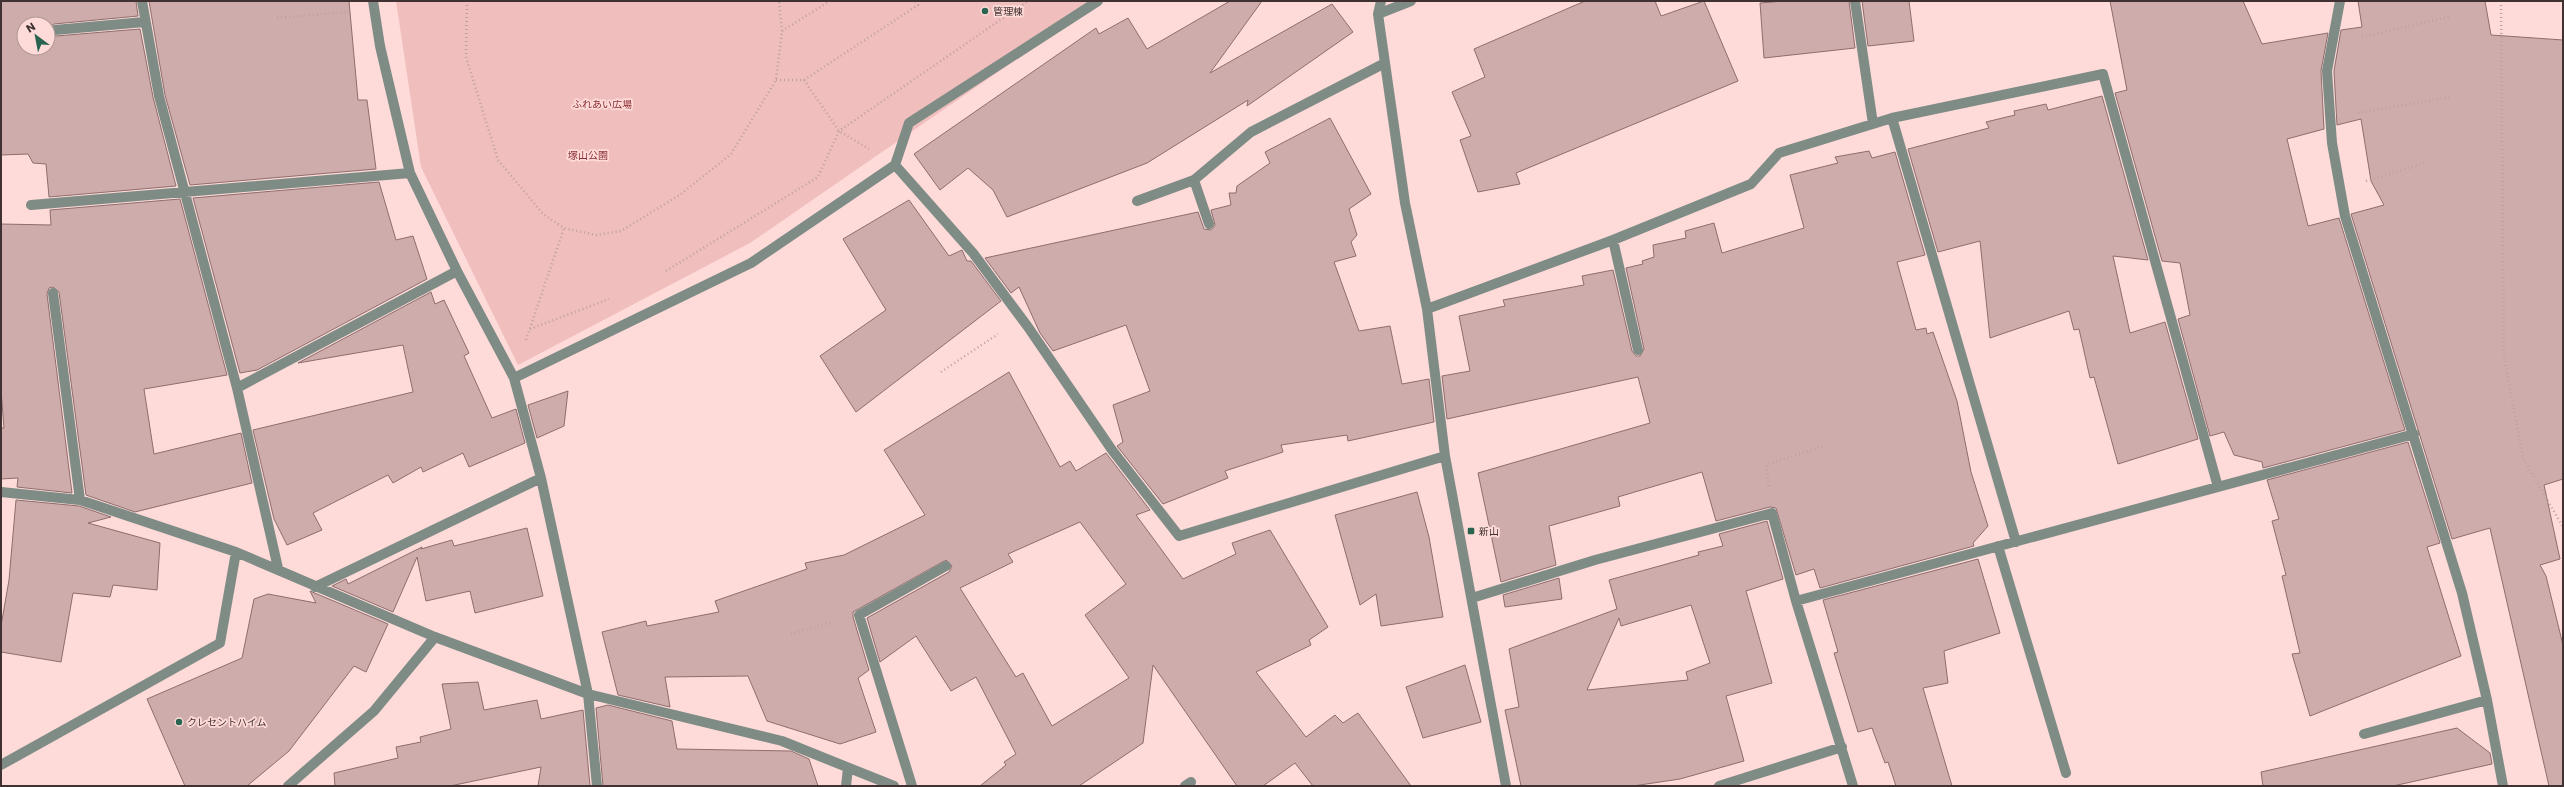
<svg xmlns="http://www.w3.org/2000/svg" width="2564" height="787" viewBox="0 0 2564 787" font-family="Poppins,'Noto Sans JP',sans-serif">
	<rect width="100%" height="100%" fill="#fedbd9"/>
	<path fill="#efbebd" d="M396,1H1101L750,243L518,365L421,167Z"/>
	<path fill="#ceacab" stroke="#8d6e6d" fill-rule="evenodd" d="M1,1H136L138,16L54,24L49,27V31L56,36L140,29L153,97L176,186L49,197L46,164L33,163L28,154L1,155ZM24,24H48V48H24Z
		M149,1H349L358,100H367L376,169L190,185L165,95Z
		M1230,1H1262L1210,73L1332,4L1353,32L1247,106L1248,100L1147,163L1007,217L993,190L968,168L940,190L914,154L1096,28L1099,34L1128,18L1147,49Z
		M1585,1H1655L1661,16L1704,1L1738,81L1516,173L1520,184L1478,192L1460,140L1471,136L1452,92L1485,77L1474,49Z
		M1784,1H1849L1855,48L1764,58L1760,3Z
		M1862,1H1909L1914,41L1868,46Z
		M2110,1H2243L2262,44L2328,33L2321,71L2324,129L2287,139L2308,226L2339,218L2405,430L2263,468L2262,462L2234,455L2224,432L2210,436L2178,319L2190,315L2180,263L2162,261L2115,93L2127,90Z
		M2358,1H2485L2491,35L2563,40V479L2544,485L2560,559L2540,565L2546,576L2563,645V786H2549L2490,528L2452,539L2351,214L2384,205L2371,181L2361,119L2337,125L2334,71L2341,30L2362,27Z
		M2102,96L2148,260L2113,256L2130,333L2165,322L2198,439L2118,464L2094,377L2090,378L2079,329L2074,330L2069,311L1990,338L1980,241L1938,252L1908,149L1989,128L1986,122L2015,115L2014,111L2046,104L2048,110Z
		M1330,118L1371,194L1349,209L1357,235L1351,242L1356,256L1334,262L1359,331L1390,326L1402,384L1429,379L1434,422L1348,441L1347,435L1281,445L1283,452L1225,471L1228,478L1163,504L1117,446L1123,442L1113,405L1150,391L1126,325L1053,351L1040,333L1019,287L1011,293L985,258L1198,212L1204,229L1211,230L1215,225L1211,210L1231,205L1229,193H1236L1237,186L1270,163L1265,152Z
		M1869,151L1872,158L1895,152L1925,255L1897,262L1916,330L1926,328L1927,334L1933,332L1957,401L1971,472L1988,526L1973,543L1974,546L1820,588L1814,569L1796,575L1776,508L1770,507L1716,521L1702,472L1618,497L1620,506L1549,526L1556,565L1501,582L1478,473L1650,423L1638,377L1447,419L1442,376L1470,371L1459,316L1505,306L1503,300L1584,285L1582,276L1613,270L1632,351L1636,356H1640L1644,349L1626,268L1643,264L1642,261L1654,257L1653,245L1686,238L1685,231L1714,223L1722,253L1804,228L1790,175L1838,163L1835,157Z
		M379,182L396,240L413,236L427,279L257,370L240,373L193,198Z
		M180,199L227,375L144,389L154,454L241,433L252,483L135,512L86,495L59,292L53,287L49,288L47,294L72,493L17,487L18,478L1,479V428H4L1,390V224L51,225L50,210Z
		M909,200L949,256L962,250L967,261H971L1001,301L856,412L820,356L886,310L843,239Z
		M431,292L435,304L444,300L469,353L464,356L492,418L516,409L525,443L469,467L463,453L423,472L421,467L393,483L388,475L313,513L322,530L287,545L274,519L253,430L413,392L403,345L298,363Z
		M1009,372L1060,467L1070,461L1076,471L1106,453L1150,510L1136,515L1183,579L1236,554L1232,543L1270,530L1328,627L1309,640L1311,645L1256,672L1306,737L1335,715L1343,723L1358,713L1411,786H1313L1295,763L1263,786H1237L1153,665L1143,743L1079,786H980L1006,765L1004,762L1016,754L976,677L951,691L916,636L880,662L867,618L949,572L952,566L946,560L853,612V617L869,670L858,678L876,732L840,744L767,721L748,676L665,677L670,707L618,695L602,632L646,621L647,626L719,612L715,601L807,569L805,563L844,555L925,515L884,450ZM1080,522L1126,584L1085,615L1129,678L1052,726L1023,673L1016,677L960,588L1013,562L1008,554Z
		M568,391L564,426L537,438L528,405Z
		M2408,442L2440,543L2427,547L2461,656L2310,716L2292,654L2300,653L2282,576L2286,575L2272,521L2279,519L2267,480Z
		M1417,492L1429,537L1443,617L1381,626L1376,594L1360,605L1335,515Z
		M16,500L79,506L111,517L88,523L160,543L157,590L113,585L110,597L73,593L61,662L1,652V626L9,580Z
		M1767,521L1783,579L1746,591L1772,683L1726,696L1744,761L1680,779L1633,786H1521L1505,710L1519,707L1509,649L1617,609L1609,580L1699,555L1698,552L1723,546L1719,534ZM1691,605L1710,663L1686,672L1688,680L1587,690L1619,618L1621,626Z
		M527,528L543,596L475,613L470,591L426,601L417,557L393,612L332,586L346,579L348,584L422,547L421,549L452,540L454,546Z
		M1978,559L2000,633L1944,651L1948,683L1923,688L1952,786H1896L1888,762L1885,763L1872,728L1858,732L1834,653L1838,652L1823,600Z
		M1559,578L1562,599L1505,607L1503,595Z
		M310,591L388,624L366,672L354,666L289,751L247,786H185L147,699L242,658L254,599L268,594L316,603Z
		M1465,665L1481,722L1423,738L1406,687Z
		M478,682L484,710L537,700L541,719L583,710L590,786H538L541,767L450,786H335L334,773L398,758L396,747L421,742L420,737L451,729L442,684Z
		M608,705L672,721L677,749L791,751L809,759L818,786H603L596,708Z
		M2457,728L2490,753L2492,764L2393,786H2263L2261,772Z"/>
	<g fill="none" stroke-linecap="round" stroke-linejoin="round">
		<path stroke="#bda1a0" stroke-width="2.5" stroke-dasharray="1 3" stroke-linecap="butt" d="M467,1L466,57L498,160L543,214L564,228L596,235L621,231L681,194L731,154L776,80L782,31L779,1
			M2501,1L2504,356L2523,458L2563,527
			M277,18L346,12
			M782,31L830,1
			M2362,37L2449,17
			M776,80H804L839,131L869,149
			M804,80L918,5L915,1
			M2358,113L2450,97
			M2366,181L2425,163
			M666,271L818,177L839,131L1028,1
			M530,329L609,299
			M526,340L564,228
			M941,372L998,334
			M1769,486L1766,465L1823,446
			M791,634L833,622"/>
		<path stroke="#7f8c86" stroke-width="10" d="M142,1L159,96L237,388L278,568
			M373,1L380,46L410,173L457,271L514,378L541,478L588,694L597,786
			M1381,1L1378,14L1405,203L1427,309L1445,456L1506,786
			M1855,1L1873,124
			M2340,1L2327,71L2332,143L2345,216L2462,593L2487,700L2503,786
			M1378,14L1411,1
			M55,30L144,22
			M1892,118L2016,542
			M895,165L973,253L1028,327L1112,450L1179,536L1445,456
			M1194,180L1209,224
			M1137,201L1194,180L1251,132L1385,63
			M31,205L410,173
			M1613,240L1638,350
			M53,293L80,500
			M1427,309L1613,240L1751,184L1779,153L1892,118L2103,74L2218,487
			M514,378L751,263L895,165L909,123L1098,1
			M237,388L457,271
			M1,492L80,500L236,552L435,637L588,694L782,741L894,786
			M1998,546L2066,773
			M315,587L541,478
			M1472,598L1595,560L1772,513L1796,601L1853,786
			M1796,601L2414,434
			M2364,734L2487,700
			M1,765L220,643L236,552
			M288,786L374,711L435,637
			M846,786L848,768
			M912,786L859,615L946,566
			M1185,786L1191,782
			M1719,786L1842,747"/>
	</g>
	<g fill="#28644f" stroke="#fedbd9" stroke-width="1.5">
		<circle cx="985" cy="11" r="4"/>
		<rect x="1467" y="527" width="8" height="8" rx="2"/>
		<circle cx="179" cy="722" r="4"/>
	</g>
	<g text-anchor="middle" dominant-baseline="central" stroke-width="3.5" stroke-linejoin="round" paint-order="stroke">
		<g font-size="10" fill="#403232" stroke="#fedbd9" text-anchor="start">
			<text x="993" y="11">管理棟</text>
			<text x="1479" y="531">新山</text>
			<text x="187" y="722">クレセントハイム</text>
		</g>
		<g font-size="10" fill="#8a2f34" stroke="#fedbd9">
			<text x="602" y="104">ふれあい広場</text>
			<text x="588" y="155">塚山公園</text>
		</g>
	</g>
	<rect width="2564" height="787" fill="none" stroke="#403232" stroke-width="4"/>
	<g transform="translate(36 36) rotate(328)"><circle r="19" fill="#fedbd9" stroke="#b29796"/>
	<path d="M0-3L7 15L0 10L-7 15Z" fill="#28644f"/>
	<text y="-6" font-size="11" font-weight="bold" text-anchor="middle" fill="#403232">N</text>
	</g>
</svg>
